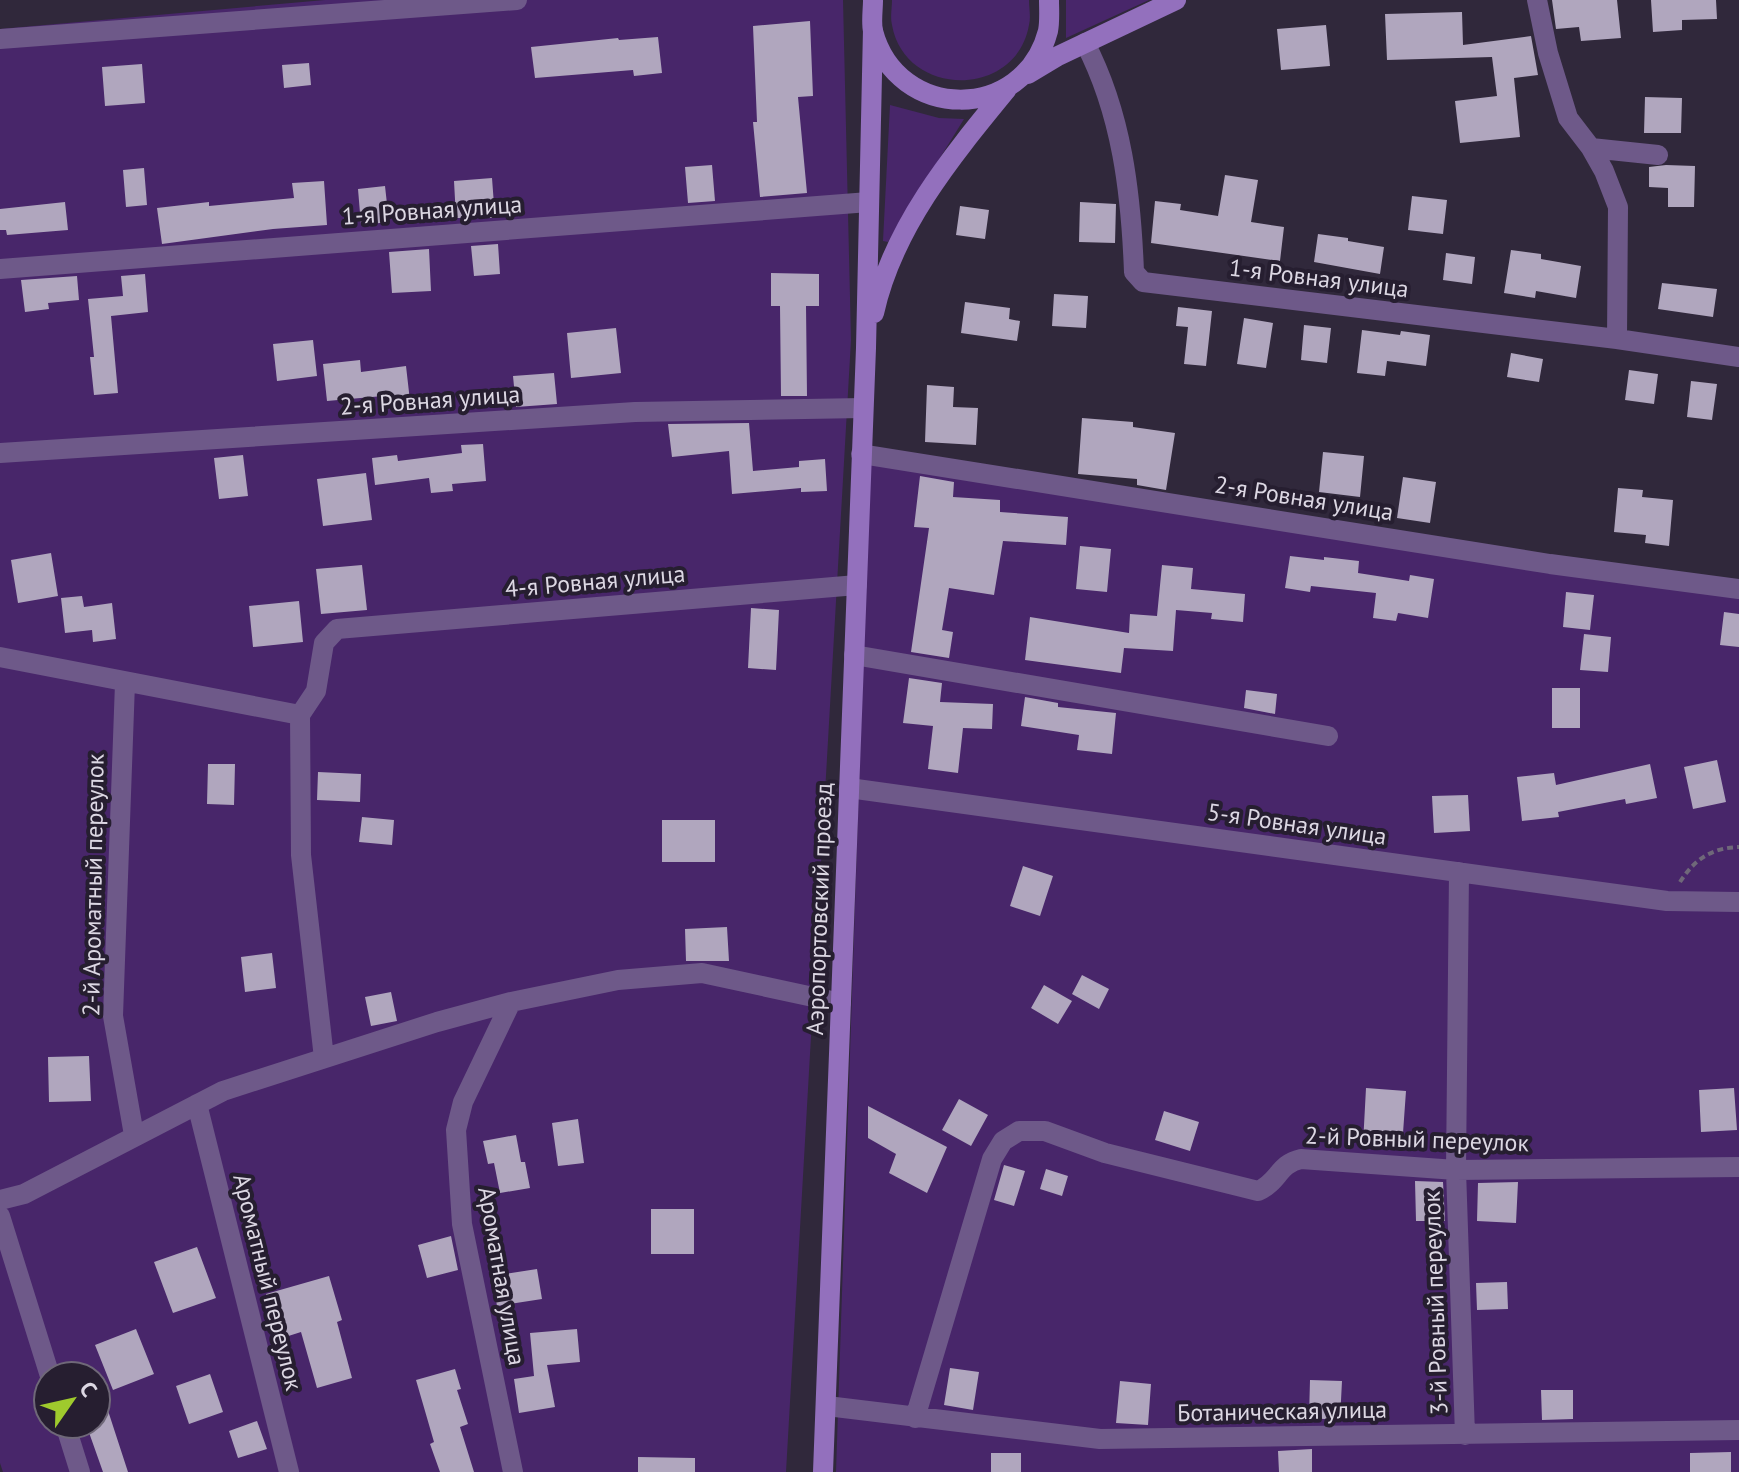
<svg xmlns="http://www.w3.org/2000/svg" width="1739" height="1472" viewBox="0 0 1739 1472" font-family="'PT Sans',sans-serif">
	<rect width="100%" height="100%" fill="#30283b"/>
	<path fill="#48266a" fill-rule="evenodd" d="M325,0H843L851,340L786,1472H3L0,1463V29ZM48,1376H96V1424H48Z
		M892,0H1029C1029,8 1031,17 1029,25C1016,99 905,98 892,25C890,17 892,8 892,0Z
		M1066,0H1149L1066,38Z
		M890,105L939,118L964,119L888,242L883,241Z
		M870,458L1739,589V1472H836Z"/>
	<path fill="#b0a6be" d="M1552,0H1617L1621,38L1581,41L1579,27L1556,29Z
		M1651,0H1716L1717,19L1682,20V30L1653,32Z
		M1462,12L1463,45L1531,36L1538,75L1514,78L1520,137L1460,143L1455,101L1497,96L1492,57L1387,60L1385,14Z
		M810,21L813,96L798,97L807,193L760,197L753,122H757L753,26Z
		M1326,25L1330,66L1281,70L1277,29Z
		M658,37L662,73L634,76L633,70L535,78L531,47L618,38L619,40Z
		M309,63L311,85L284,88L282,65Z
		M142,64L145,103L105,106L102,67Z
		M1645,97L1682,98L1681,133H1644Z
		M712,165L715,201L688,203L685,167Z
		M1666,165L1695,166L1694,207H1668V188L1649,187V167Z
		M144,168L147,205L126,207L123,170Z
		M1225,175L1258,180L1251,222L1284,227L1280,261L1151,243L1155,201L1181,204L1180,210L1218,216Z
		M492,178L495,218H456L454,181Z
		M324,181L327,225L273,229L162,244L157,208L209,202V206L294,198L292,183Z
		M385,186L389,222L361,225L358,189Z
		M1412,196L1447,200L1443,234L1408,230Z
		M65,202L68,230L7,235L6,230H0V209Z
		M1080,202L1116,204L1115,243L1079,242Z
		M960,206L989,210L985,239L956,235Z
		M1318,234L1348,238V241L1384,247L1380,274L1314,262Z
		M498,244L500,274L474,276L471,246Z
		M429,249L431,291L392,293L389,252Z
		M1511,250L1541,254V259L1581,266L1576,298L1536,291L1535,298L1504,293Z
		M1446,253L1475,257L1472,284L1443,280Z
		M771,273L819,274V306H806L807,396H781L780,306H771Z
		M145,274L148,312L111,316L118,393L94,395L90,357H94L88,299L123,296L121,276Z
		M77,276L79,300L48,303L49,309L25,312L21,280Z
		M1662,283L1717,289L1713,317L1658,309Z
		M1054,294L1088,296L1086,328L1052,326Z
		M965,302L1010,308L1009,319L1020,321L1017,341L961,333Z
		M1178,307L1212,311L1206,366L1184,364L1188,327L1176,326Z
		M1244,318L1273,323L1266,368L1237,364Z
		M1304,325L1331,328L1327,363L1301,360Z
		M616,328L621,373L571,378L567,333Z
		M1362,330L1400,335L1401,331L1430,335L1426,366L1387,361L1385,376L1357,373Z
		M313,340L317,376L277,381L273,344Z
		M1511,353L1543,359L1539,382L1507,377Z
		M360,360L361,372L406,366L410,401L384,404L383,396L327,401L323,364Z
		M1629,370L1658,374L1654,404L1625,400Z
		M554,373L557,404L516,407L513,376Z
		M1691,381L1717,384L1712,420L1687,417Z
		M927,385L954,387L953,407L978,408L976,445L925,442Z
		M1082,418L1133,422V427L1175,433L1166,490L1137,485V479L1078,474Z
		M749,423L753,471L799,467V461L825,459L827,491L801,492V488L732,494L729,451L672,457L668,424Z
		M483,444L486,481L452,484L453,491L431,493L429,478L375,485L372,458L397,455L398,461L462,453L461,445Z
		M1323,452L1364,456L1360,497L1319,492Z
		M243,455L248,496L219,499L214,458Z
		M366,473L372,520L323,526L317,479Z
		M920,476L954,482L953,497L1000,500V512L1068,517L1066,545L1003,541L994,595L949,588L942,630L953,632L949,658L911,652L929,528L914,527Z
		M1403,477L1436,482L1430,523L1397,518Z
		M1618,488L1643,490L1642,497L1673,500L1669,546L1645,543L1646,535L1614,532Z
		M1080,546L1111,549L1107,592L1076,589Z
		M51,553L58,596L18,603L11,560Z
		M1290,556L1324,560V557L1359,561L1358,573L1409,581L1410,575L1434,579L1428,618L1398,613L1396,621L1373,618L1376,593L1311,586L1310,592L1285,588Z
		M362,565L367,610L321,614L316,569Z
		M1162,565L1193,568L1191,589L1245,594L1243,622L1211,619L1212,613L1176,610L1173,651L1124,648L1121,673L1025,660L1030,617L1129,633L1130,614L1157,616Z
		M1566,592L1594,595L1590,630L1563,627Z
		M82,596L84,607L112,603L116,639L93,642L92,630L65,633L61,598Z
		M299,601L303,642L253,647L249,606Z
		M751,608L779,610L776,670L748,668Z
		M1724,612L1739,614V647L1720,645Z
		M1584,634L1611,637L1608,672L1580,670Z
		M909,678L942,683L940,702L993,704L992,729L963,728L958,773L928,769L933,726L903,723Z
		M1552,688H1580V728H1552Z
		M1246,690L1277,694L1275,714L1244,708Z
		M1025,697L1058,703V707L1116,713L1112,754L1077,750L1079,735L1021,726Z
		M1717,760L1726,802L1693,809L1684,767Z
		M208,764H235L234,805L207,804Z
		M1650,764L1657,798L1626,804L1625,799L1558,812L1559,817L1522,821L1517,777L1554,773L1556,785Z
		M318,772L361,774L360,802L317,800Z
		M1468,795L1470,831L1434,833L1432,796Z
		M362,817L394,820L392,845L359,842Z
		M662,820H715V862H662Z
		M1023,866L1053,876L1040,916L1010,906Z
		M727,927L729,961H686L685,929Z
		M272,953L276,988L245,992L241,957Z
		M1082,975L1109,989L1099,1009L1072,994Z
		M1044,985L1072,1001L1058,1024L1031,1008Z
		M391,992L397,1021L371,1026L365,997Z
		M89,1056L91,1101L49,1102L48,1057Z
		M1366,1088L1406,1091L1402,1147L1363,1144Z
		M1734,1088L1737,1130L1701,1132L1699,1090Z
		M959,1099L988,1115L971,1146L942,1130Z
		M868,1106L947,1147L927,1193L889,1173L896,1154L868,1138Z
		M1164,1111L1199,1122L1190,1151L1155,1140Z
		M578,1119L584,1163L558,1166L552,1123Z
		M516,1135L521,1162H525L530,1188L500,1193L494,1163L488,1164L483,1141Z
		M1004,1165L1025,1171L1014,1206L994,1200Z
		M1046,1169L1068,1176L1062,1196L1040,1189Z
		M1415,1181L1443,1182L1445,1221H1416Z
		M1518,1182L1516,1223L1477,1221L1478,1183Z
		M651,1209H694V1254H651Z
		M451,1236L458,1270L427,1278L418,1245Z
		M197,1247L216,1298L173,1313L154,1262Z
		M537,1269L542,1299L497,1306L492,1276Z
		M329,1276L342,1320L337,1322L352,1378L317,1388L301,1332L279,1339L266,1294Z
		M1507,1282L1508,1309L1477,1310L1476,1283Z
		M136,1329L154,1374L113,1390L95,1345Z
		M577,1329L580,1362L547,1365L555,1407L519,1413L514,1379L534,1376L530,1333Z
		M950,1368L979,1372L973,1410L944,1405Z
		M455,1369L461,1389L457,1390L468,1424L460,1427L474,1472H440L430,1444L434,1442L416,1380Z
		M210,1374L223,1412L189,1424L176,1386Z
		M96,1380H98L128,1472H103L86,1424H96Z
		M1310,1380L1342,1381L1340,1420L1309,1418Z
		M1120,1381L1151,1384L1148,1425L1116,1423Z
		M1541,1390H1573V1419L1542,1420Z
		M257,1421L267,1449L238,1458L229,1431Z
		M1312,1449V1472H1279L1278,1451Z
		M1731,1452V1472H1690V1453Z
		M991,1453H1021V1472H991Z
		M638,1457L695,1458V1472H638Z"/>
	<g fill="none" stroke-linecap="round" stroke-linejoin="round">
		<path stroke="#6f6879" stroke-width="4" stroke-dasharray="6 4" stroke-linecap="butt" d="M1680,882C1695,859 1711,848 1739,847"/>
		<path stroke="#6e5989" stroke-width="20" d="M1537,0L1548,53L1568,118L1591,148L1658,155
			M0,39L517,0
			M1085,43C1122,114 1131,193 1134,272L1143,282L1617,339L1739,357
			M1591,148L1604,171L1618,207L1617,339
			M0,269L869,202
			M0,453L635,412L863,408
			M861,454L1550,564L1739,589
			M854,655L1328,736
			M0,657L300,715
			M125,683L113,1016L134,1135
			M849,788L1667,901L1739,902
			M1459,872L1456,1170L1465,1435
			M511,1002L463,1102L456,1130L462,1224L513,1472
			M324,1058L301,855L300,715L316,691L324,643L337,629L857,585
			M197,1104L289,1472
			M0,1200L24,1194L223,1091L437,1022L511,1002L618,980L702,973L841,1003
			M0,1216L50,1376
			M827,1406L1100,1439L1739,1430
			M915,1418L992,1159L1003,1141L1019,1131H1045L1105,1153L1258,1191C1279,1182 1278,1164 1301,1159L1456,1170L1739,1167
			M65,1424L80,1472"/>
		<path stroke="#9370bd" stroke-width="20" d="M873,0C873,10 871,22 873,31C897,122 1024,123 1048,31C1050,21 1049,10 1049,0
			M1028,74L1058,56L1176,0
			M874,313C893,227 952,156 1007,89
			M823,1472L866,348L873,29"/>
	</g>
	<g text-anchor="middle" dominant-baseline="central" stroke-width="8" stroke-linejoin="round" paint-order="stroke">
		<g font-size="24" fill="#dcd7e3" stroke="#261e30">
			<text transform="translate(432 210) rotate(-4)">1-я Ровная улица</text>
			<text transform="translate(1319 278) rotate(7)">1-я Ровная улица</text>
			<text transform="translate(430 400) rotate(-4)">2-я Ровная улица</text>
			<text transform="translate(1304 498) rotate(9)">2-я Ровная улица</text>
			<text transform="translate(595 581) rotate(-5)">4-я Ровная улица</text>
			<text transform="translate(1297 824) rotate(8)">5-я Ровная улица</text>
			<text transform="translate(93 885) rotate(-89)">2-й Ароматный переулок</text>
			<text transform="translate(819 909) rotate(-88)">Аэропортовский проезд</text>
			<text transform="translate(1417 1139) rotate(2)">2-й Ровный переулок</text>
			<text transform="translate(502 1276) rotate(80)">Ароматная улица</text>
			<text transform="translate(268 1282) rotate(76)">Ароматный переулок</text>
			<text transform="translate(1435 1303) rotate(-92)">3-й Ровный переулок</text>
			<text transform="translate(1282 1411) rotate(-1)">Ботаническая улица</text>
		</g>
	</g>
	<g transform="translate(72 1400) rotate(56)"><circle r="38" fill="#261e30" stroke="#6f6878" stroke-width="2"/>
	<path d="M0-6L14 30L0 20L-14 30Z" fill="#9fca2d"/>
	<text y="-12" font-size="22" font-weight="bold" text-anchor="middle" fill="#dcd7e3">С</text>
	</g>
</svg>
